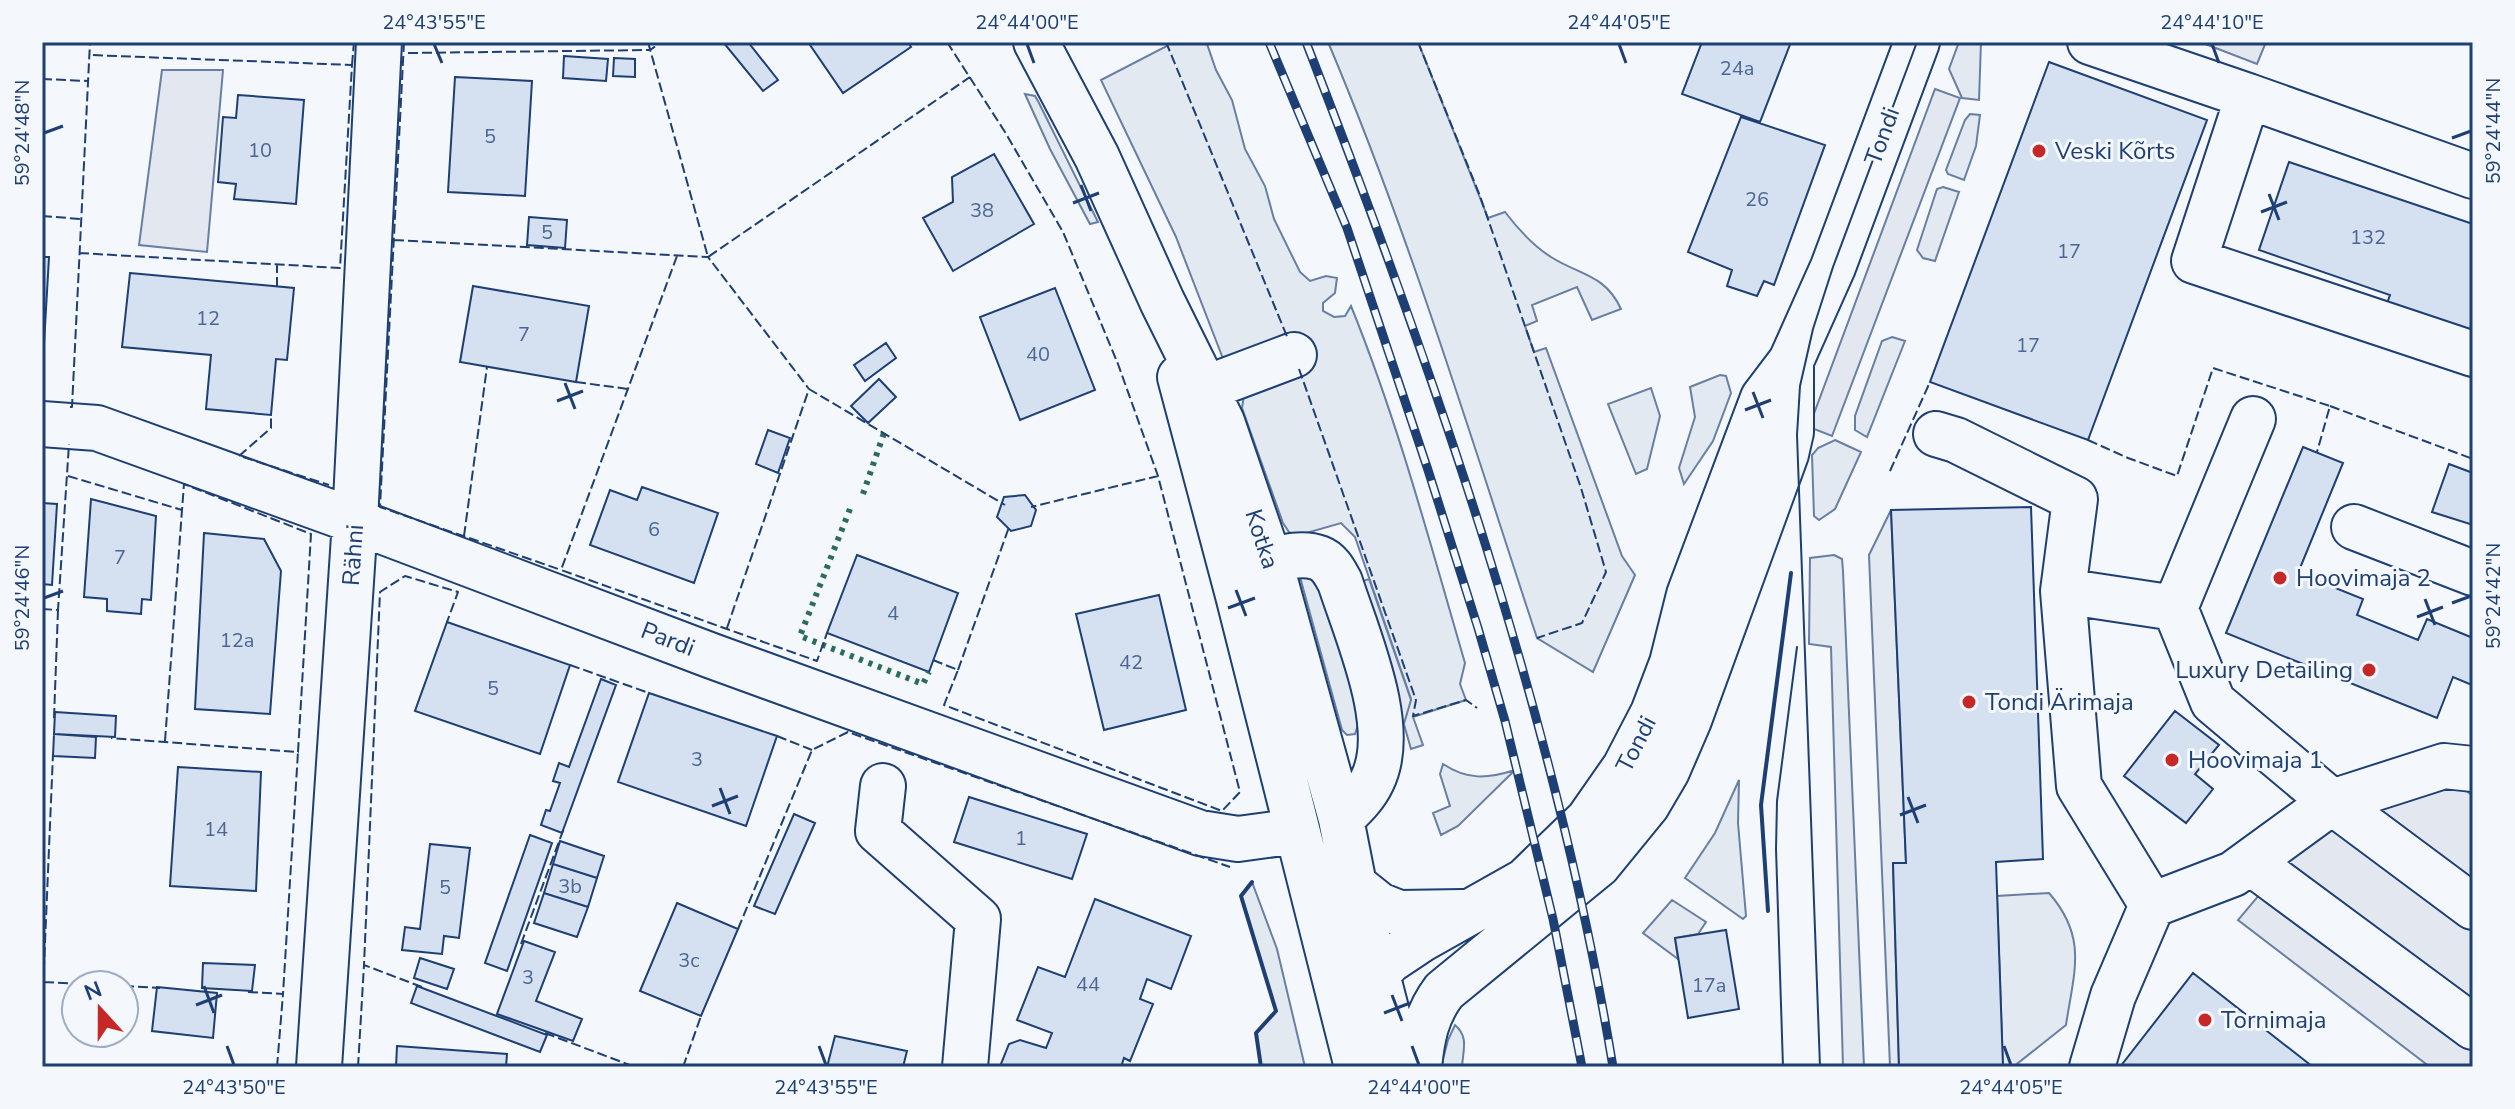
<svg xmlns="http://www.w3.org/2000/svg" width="2515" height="1109" viewBox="0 0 2515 1109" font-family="'Nunito Sans',sans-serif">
	<rect width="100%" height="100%" fill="#f4f7fb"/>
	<path fill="#e3e9f0" stroke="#687fa3" stroke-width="2" d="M1166,42H1206L1207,44L1216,70L1232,100L1245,149L1265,186L1274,219L1300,272L1310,281L1326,276L1337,278L1335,293L1323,303V311L1334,317L1345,316L1351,306C1398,422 1430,543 1465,663L1460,684L1466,700L1413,717L1423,745L1411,749L1403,721L1411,699L1355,537L1341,523L1296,536L1289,532L1283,523L1242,408L1244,395L1228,361L1222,356L1176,237L1101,80L1167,46Z
		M1328,42H1418L1488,218L1505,212C1518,229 1532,245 1551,257C1579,275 1605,274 1621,309L1592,320L1577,287L1532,305L1537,321L1525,326L1534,352L1546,348L1622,556L1635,575L1593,672L1537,638C1471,438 1410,236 1328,42Z
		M1959,42H1981L1979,100L1962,98L1949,69Z
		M1025,94L1035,96L1039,103L1098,222L1090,224L1050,149Z
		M1970,114L1980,115L1976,146L1964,180L1948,174L1946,170L1965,120Z
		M1943,187L1959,192L1935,261L1923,258L1917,250L1937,189Z
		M1892,337L1905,341L1867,437L1855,430V416L1882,341Z
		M1720,375L1726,376L1731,393L1713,441L1684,484L1679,468L1695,417L1690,387Z
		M1651,388L1660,416L1647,469L1636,474L1608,404Z
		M1835,440L1861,452L1835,509L1819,520L1814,516L1812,455L1818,448Z
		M1891,510L1906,863L1893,864L1899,1067H1890L1869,555Z
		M1834,555L1842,559L1843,571L1864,1067H1843L1831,647L1809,644L1810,558Z
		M1306,575L1319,585L1360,705L1358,725L1355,734L1347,735L1342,730L1300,577Z
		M1443,764C1467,780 1487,779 1515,770L1458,826L1441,835L1433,813L1450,806L1440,774Z
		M1739,780L1738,823L1746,916L1743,919L1685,878L1715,833Z
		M1252,882L1277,949L1305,1067H1261L1256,1033L1276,1011L1241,896Z
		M2049,893C2088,938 2074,971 2066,1025L2013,1067H2003L1997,896Z
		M1672,900L1706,922L1698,934L1675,938L1678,959L1643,933Z
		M1455,1025C1469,1037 1463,1050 1462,1067H1441L1448,1040Z"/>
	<path fill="#e3e8f0" stroke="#687fa3" stroke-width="2" d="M2200,42H2266L2257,64Z
		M162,70H223L207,252L139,245Z
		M1935,89L1960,98L1832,436L1809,427Z
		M1369,579L1411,700L1403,727L1351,585Z
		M2453,781L2473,796V1067H2430L2238,920L2319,824Z"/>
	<path fill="#d5e0f0" stroke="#1d3f73" stroke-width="2" d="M723,42H748L778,80L763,91Z
		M808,42H908L911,47L843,93Z
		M1702,42H1791L1760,122L1682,94Z
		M564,56L608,59L606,81L563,78Z
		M614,58L635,59V77L613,76Z
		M2049,62L2207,120L2088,440L1930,382Z
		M455,77L532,81L525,196L448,192Z
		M238,95L304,100L296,204L234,199L236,184L218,182L223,117L236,118Z
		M1741,117L1825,145L1774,285L1764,281L1757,296L1727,286L1732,270L1688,252Z
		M994,154L1034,224L953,271L923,218L953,202L952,177Z
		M2289,162L2473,224V322L2468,333L2386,306L2390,295L2259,250Z
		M529,217L567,220L565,248L527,245Z
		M42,257H49L44,344H42Z
		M130,273L294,288L287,360L276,359L271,415L206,409L211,355L122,347Z
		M473,286L589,306L576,382L460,362Z
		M1055,288L1095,390L1020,420L980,317Z
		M886,343L896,358L865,381L854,365Z
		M879,379L896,397L868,423L851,406Z
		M768,430L790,438L778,473L756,464Z
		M2303,447L2343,463L2298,573L2363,599L2357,615L2418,640L2427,619L2473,638L2472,685L2453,677L2437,718L2226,633Z
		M2449,464L2473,473V525L2432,512Z
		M642,487L718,513L694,583L590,545L610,490L637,500Z
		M1025,495L1036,510L1031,526L1011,531L997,517L1004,497Z
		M91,499L156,516L151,600L142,599L141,614L107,611V599L84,597Z
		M42,503L57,504L52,585L42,584Z
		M2031,507L2043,859L1996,862L2003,1067H1899L1893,863H1906L1891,510Z
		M204,533L264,539L281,571L270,714L195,709Z
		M857,555L958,593L929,672L827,633Z
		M1159,595L1186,710L1104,730L1076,614Z
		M447,622L570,665L540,754L415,711Z
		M601,679L616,685L562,833L541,825L546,810L550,811L560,783L553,781L559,763L569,767Z
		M649,693L777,736L746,826L618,782Z
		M2175,711L2219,745L2195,774L2213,789L2186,823L2124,776Z
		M55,712L116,716L115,737L54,734Z
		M54,734L96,737L95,758L53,756Z
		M178,767L261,772L256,891L170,886Z
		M969,797L1087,834L1072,879L954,842Z
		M794,814L815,823L775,914L754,906Z
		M530,835L552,843L507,971L485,963Z
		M560,841L604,856L597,878L553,864Z
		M430,844L470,848L459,938L444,936L442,954L402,950L405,927L420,929Z
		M553,864L597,878L588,907L544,893Z
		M544,893L588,907L577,937L534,923Z
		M1095,899L1191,936L1171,989L1147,979L1140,999L1153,1004L1130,1061L1124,1058L1121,1067H1003L1001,1064L1009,1044L1020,1040L1046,1048L1052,1033L1017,1020L1038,967L1065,977Z
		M677,903L738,929L701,1016L640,991Z
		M1726,930L1739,1009L1688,1018L1675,938Z
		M524,941L555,952L536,1001L582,1019L573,1041L497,1014Z
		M420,958L454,969L447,989L414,978Z
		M203,963L255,965L252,991L202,988Z
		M2193,973L2313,1067H2120Z
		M417,986L547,1035L540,1052L411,1003Z
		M157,987L217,993L213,1038L152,1031Z
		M835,1036L907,1051L903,1067H827Z
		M397,1046L507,1054L506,1067H396Z"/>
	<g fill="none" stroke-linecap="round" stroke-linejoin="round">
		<g stroke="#1d3f73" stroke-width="48">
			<path id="minor" d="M1036,42L1097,157L1162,301L1222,422L1270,562L1341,819L1354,885L1401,1067
				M2090,42L2248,96L2194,261L2473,354
				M2248,96L2473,176
				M1180,377L1238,595L1357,1067
				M1185,396L1294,355
				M42,424L97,428L355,521L712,656L1200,833L1238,839L1297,831
				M1936,434L1956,440L2075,499L2063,591L2079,786L2152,905L2113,996L2092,1067
				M2354,527L2473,573
				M1245,573C1263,561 1298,550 1319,558C1330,562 1335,573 1340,582C1357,635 1399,728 1372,781C1365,796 1353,807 1341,819
				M2063,591L2175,608L2213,702L2332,802L2444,766L2473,769
				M2175,608L2253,419
				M883,786L878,831L978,919L965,1067
				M2250,862L2473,1027
				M1354,885L1379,905L1399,913L1463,912
				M2152,905L2233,874L2332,802L2473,907
				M1348,1028L1353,1009L1362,992L1389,961L1422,939L1525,881L1588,820L1625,767L1653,713L1672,663L1689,595L1763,398L1791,361L1833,267L1917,42
				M319,1067L355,521L379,42
				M1419,1067C1422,1038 1426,1015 1444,991L1598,865L1647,805L1667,771L1689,720L1786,454L1791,432V361"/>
		</g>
		<use href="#minor" stroke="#f4f7fb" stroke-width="44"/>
		<path stroke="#1d3f73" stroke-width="2" d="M1783,1067L1776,849L1777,801L1797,647
			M1820,1067L1797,435L1800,386L1813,329L1833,267L1917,42"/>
		<g stroke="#1d3f73" stroke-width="9">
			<path id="rail" d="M1269,42L1347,228L1428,470L1478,628L1505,721L1553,919L1582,1067
				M1306,42C1435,374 1555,715 1613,1067"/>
		</g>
		<use href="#rail" stroke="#f4f7fb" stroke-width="6" stroke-dasharray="18" stroke-linecap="butt"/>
		<path stroke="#2c6c60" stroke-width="6" stroke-dasharray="4 6" stroke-linecap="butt" d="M863,494L884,433
			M850,509L800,636L923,684L929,672"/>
		<path stroke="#1d3f73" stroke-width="2" stroke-dasharray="10 4" stroke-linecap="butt" d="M404,42L380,507L561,570
			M648,42L708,257L970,77
			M947,42L1005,132L1063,232L1118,364L1158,476
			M1166,42L1288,339
			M1418,42L1480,196L1581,488L1606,572L1582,623L1537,638
			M408,53L650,50L662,42
			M352,65L354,42
			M42,79L88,81
			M42,216L81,219
			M394,240L708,257L809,389
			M79,253L340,268L352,65L90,55
			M677,256L561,570L817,661L827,633
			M277,287V264
			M1299,369L1416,700L1413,716L1466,700L1477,708
			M576,382L628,389
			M2330,406L2473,459
			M70,407H72L90,42
			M2088,440L2128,458L2177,476L2213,368L2330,406L2317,452
			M239,456L271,428V415
			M243,457L329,485
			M1890,471L1930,382
			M68,476L182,510L184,484L311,534L298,752L111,738
			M464,536L487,367
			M42,609L58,610L69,444
			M727,628L809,389L1005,505
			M933,660L958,670L944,705L1222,811L1240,792L1158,476L1031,507
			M570,665L649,693
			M958,670L1009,527
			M54,718L58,610
			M777,736L812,750
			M165,741L182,510
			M738,929L812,750L848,732L1230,867
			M521,944L564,828
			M44,982L104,985
			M124,986L160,988
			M422,987L364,965L380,592L405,576L458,592L447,622
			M248,992L283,994L298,752
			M42,1013L53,754
			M545,1033L635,1067
			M277,1067L283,994
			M358,1067L364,965
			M683,1067L701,1016"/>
		<path stroke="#1d3f73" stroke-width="4" d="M1252,882L1241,896L1276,1011L1256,1033L1261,1067
			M1768,911L1761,805L1791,573"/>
	</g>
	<path fill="none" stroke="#1d3f73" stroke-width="3" d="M434,44L442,63M1027,44L1034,63M1619,44L1626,63M2212,44L2219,63M44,133L63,126M2452,138L2471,131M1081,185L1091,211M2269,194L2279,220M1073,203L1099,193M2261,212L2287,202M565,383L575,409M1753,392L1763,418M557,401L583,391M1745,410L1771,400M1236,590L1246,616M44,598L63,591M2425,599L2435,625M2452,603L2471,596M1228,608L1255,598M2417,617L2443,607M720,788L730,814M1908,797L1918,823M712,806L738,796M1900,815L1926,805M204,986L214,1013M1392,995L1402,1021M196,1005L222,995M1384,1013L1410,1003M227,1046L234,1065M819,1046L826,1065M1412,1046L1419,1065M2004,1046L2011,1065"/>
	<g fill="#c62828" stroke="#f4f7fb" stroke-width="3">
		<circle cx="2039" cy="151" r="8"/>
		<circle cx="2280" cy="578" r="8"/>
		<circle cx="2369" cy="670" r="8"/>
		<circle cx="1969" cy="702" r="8"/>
		<circle cx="2172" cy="760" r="8"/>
		<circle cx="2205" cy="1020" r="8"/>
	</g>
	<g text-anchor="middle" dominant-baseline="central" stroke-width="6" stroke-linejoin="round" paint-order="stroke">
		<g font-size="20" fill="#4b6792">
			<text x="1737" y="68">24a</text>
			<text x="490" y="136">5</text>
			<text x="260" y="150">10</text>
			<text x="1757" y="199">26</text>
			<text x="982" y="210">38</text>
			<text x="547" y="232">5</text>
			<text x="2368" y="237">132</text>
			<text x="2069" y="251">17</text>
			<text x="208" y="318">12</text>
			<text x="524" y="334">7</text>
			<text x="2028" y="345">17</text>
			<text x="1038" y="354">40</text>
			<text x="654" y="529">6</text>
			<text x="120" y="557">7</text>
			<text x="893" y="613">4</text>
			<text x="237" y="640">12a</text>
			<text x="1131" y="662">42</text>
			<text x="493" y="688">5</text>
			<text x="697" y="759">3</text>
			<text x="216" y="829">14</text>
			<text x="1021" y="838">1</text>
			<text x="570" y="886">3b</text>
			<text x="445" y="887">5</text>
			<text x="689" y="960">3c</text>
			<text x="528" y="977">3</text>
			<text x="1088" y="984">44</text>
			<text x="1709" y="985">17a</text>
		</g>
		<g font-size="24" fill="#1d3f73" stroke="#f4f7fb">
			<text transform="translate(1882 136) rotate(-70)">Tondi</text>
			<text transform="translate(1262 539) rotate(72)">Kotka</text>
			<text transform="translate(353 555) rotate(-86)">Rähni</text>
			<text transform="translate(668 639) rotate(21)">Pardi</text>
			<text transform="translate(1636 744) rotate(-63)">Tondi</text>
		</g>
		<g font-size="24" fill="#1d3f73" stroke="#f4f7fb" text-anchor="start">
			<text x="2055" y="151">Veski Kõrts</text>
			<text x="2296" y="578">Hoovimaja 2</text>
			<text x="2353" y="670" text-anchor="end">Luxury Detailing</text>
			<text x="1985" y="702">Tondi Ärimaja</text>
			<text x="2188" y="760">Hoovimaja 1</text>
			<text x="2221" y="1020">Tornimaja</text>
		</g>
	</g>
	<rect width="2515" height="1109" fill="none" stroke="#f4f7fb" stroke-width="88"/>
	<g transform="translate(100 1009) rotate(339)"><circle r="38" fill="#f4f7fb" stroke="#9eadc5" stroke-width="2"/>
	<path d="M0-6L14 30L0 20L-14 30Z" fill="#c62828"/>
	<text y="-12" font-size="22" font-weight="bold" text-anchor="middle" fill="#1d3f73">N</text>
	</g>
	<rect x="44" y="44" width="2427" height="1021" fill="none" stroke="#1d3f73" stroke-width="3"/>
	<g font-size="20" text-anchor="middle" fill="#1d3f73">
		<text x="434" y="29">24°43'55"E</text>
		<text x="1027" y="29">24°44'00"E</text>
		<text x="1619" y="29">24°44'05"E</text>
		<text x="2212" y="29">24°44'10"E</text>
		<text transform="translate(2493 131) rotate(-90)" y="7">59°24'44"N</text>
		<text transform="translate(22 133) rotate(-90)" y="7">59°24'48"N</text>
		<text transform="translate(2493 596) rotate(-90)" y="7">59°24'42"N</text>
		<text transform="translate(22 598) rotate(-90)" y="7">59°24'46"N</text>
		<text x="234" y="1094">24°43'50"E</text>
		<text x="826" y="1094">24°43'55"E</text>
		<text x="1419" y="1094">24°44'00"E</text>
		<text x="2011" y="1094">24°44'05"E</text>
	</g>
</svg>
